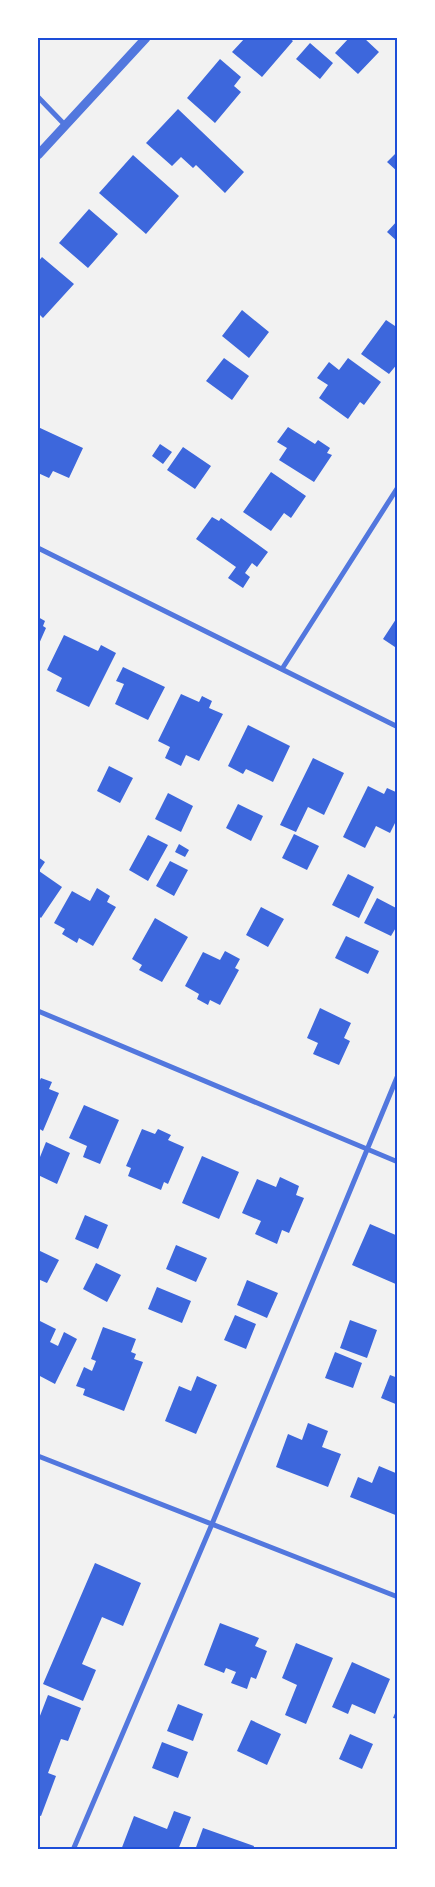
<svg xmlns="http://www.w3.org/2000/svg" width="435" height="1887" viewBox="0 0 435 1887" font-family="'Archivo Narrow',sans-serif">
	<rect width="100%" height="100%" fill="#f2f2f2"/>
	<path fill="#3d67dc" d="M245,38H289L293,41L262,77L232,52Z
		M349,38H364L379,52L358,74L335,53Z
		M310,43L333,63L320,79L296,59Z
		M220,59L241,77L234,86L241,92L215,123L187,98Z
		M178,109L244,172L225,193L196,165L193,168L181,157L172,166L146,143Z
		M398,151V172L387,162Z
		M133,155L179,196L146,234L99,193Z
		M89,209L118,234L88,268L59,243Z
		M398,220V242L387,232Z
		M42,257L74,284L43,318L38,313V262Z
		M242,310L269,332L249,358L222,336Z
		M386,320L398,328V363L389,374L361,354Z
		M224,358L249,376L232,400L206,381Z
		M348,358L381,382L364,405L360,402L348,419L319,398L328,385L317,378L329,362L339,370Z
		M38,427L83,448L69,478L53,471L49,478L38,473Z
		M288,427L315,444L318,440L330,448L327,453L332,455L314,482L279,460L287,448L277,442Z
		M160,444L172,452L163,464L152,456Z
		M183,447L211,466L195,489L167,470Z
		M271,472L306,496L291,518L284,513L271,531L243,512Z
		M212,517L219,521L221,518L268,552L257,567L252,563L245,573L250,577L243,588L228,578L236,567L196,539Z
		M398,616V649L383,639Z
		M38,617L45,621L43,626L46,628L38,646Z
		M64,635L98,651L101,645L116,653L89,707L56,691L62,678L47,670Z
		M123,667L165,687L148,720L115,704L124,684L116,681Z
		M181,694L199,702L202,696L212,701L209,708L223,714L199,761L186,755L181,766L165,758L170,747L158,741Z
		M248,725L290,746L273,782L246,769L243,774L228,766Z
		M313,758L344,773L324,815L308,807L296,832L280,825Z
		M109,766L133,778L120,803L97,791Z
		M368,786L384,794L387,788L398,793V817L390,833L376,826L365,848L343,837Z
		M168,793L193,806L181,832L155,819Z
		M238,804L263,816L251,841L226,828Z
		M294,834L319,846L307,870L282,858Z
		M148,835L168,845L148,881L129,870Z
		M179,844L189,850L185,857L175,852Z
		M38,857L45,862L39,871L62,887L41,918L38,915Z
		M170,861L188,870L174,896L156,886Z
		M348,874L374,887L359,918L332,905Z
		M97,888L110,896L107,902L116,907L93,946L79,938L77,943L62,934L65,929L54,923L72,891L90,901Z
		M377,898L398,909V924L391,936L364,923Z
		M261,907L284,919L268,947L246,935Z
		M155,918L188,937L162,982L139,970L142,965L132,959Z
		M346,936L379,951L368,974L335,958Z
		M225,951L240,959L235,968L239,970L220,1005L210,1000L208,1005L197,999L199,994L185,986L203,952L220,960Z
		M320,1008L351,1023L344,1038L350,1041L339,1065L313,1054L318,1043L307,1038Z
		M41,1078L52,1082L49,1089L59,1093L43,1131L38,1128V1084Z
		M84,1105L119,1120L100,1164L83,1157L87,1146L69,1138Z
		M142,1129L155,1134L158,1129L171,1135L168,1140L184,1147L168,1184L164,1182L161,1190L128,1176L131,1168L126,1166Z
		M46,1142L70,1153L57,1184L38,1175V1162Z
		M202,1156L239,1172L219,1219L182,1203Z
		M280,1177L299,1186L296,1195L304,1198L289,1233L282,1230L277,1244L255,1234L261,1221L242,1213L257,1179L276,1187Z
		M85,1215L108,1225L98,1249L75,1239Z
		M370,1224L398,1236V1285L352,1265Z
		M176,1245L207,1258L196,1282L166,1269Z
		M38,1250L59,1260L47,1283L38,1279Z
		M96,1263L121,1275L107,1302L83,1289Z
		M247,1280L278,1293L267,1318L237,1305Z
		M157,1287L191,1301L182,1323L148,1309Z
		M235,1315L256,1324L246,1349L224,1340Z
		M38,1320L56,1329L50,1342L58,1346L64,1332L77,1339L55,1384L38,1375Z
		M350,1320L377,1330L367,1358L340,1348Z
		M103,1327L136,1339L131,1352L136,1354L134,1359L143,1362L124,1411L83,1395L85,1389L76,1386L84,1367L92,1371L96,1361L91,1359Z
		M335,1352L362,1363L353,1388L325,1378Z
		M390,1375L398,1378V1405L381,1398Z
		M197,1376L217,1385L196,1434L165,1421L179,1386L191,1391Z
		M308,1423L328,1431L322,1447L341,1454L328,1487L276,1467L288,1434L302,1440Z
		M379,1466L398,1474V1516L350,1497L358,1477L372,1483Z
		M95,1563L141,1583L123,1626L102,1617L82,1664L96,1670L83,1701L43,1684Z
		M220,1623L259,1638L255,1646L267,1651L256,1679L251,1677L247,1689L231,1683L236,1672L226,1668L224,1673L204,1665Z
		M296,1643L333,1658L306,1724L285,1715L297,1685L282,1678Z
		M352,1662L390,1679L375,1714L352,1704L348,1714L332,1707Z
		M48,1695L81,1708L68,1741L61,1739L48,1773L56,1776L41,1816L38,1815V1721Z
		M178,1704L203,1714L193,1741L167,1731Z
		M398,1706V1719L393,1718Z
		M251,1720L281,1734L267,1765L237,1751Z
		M350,1734L373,1744L362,1769L339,1759Z
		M162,1742L188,1752L178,1778L152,1768Z
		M174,1811L191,1817L178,1850H121L134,1816L167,1829Z
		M203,1828L254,1846L253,1850H195Z"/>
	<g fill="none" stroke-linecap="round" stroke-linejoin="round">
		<path stroke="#5277de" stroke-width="5" d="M38,97L65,125
			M38,548L398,727
			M282,669L398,487
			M38,1011L398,1162
			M38,1456L398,1597
			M73,1850L212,1524L398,1075"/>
		<path stroke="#5277de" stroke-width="9" d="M38,155L146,38"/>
	</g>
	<rect width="435" height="1887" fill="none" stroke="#ffffff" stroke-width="78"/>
	<rect x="39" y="39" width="357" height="1809" fill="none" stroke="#1d4ed8" stroke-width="2"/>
</svg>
